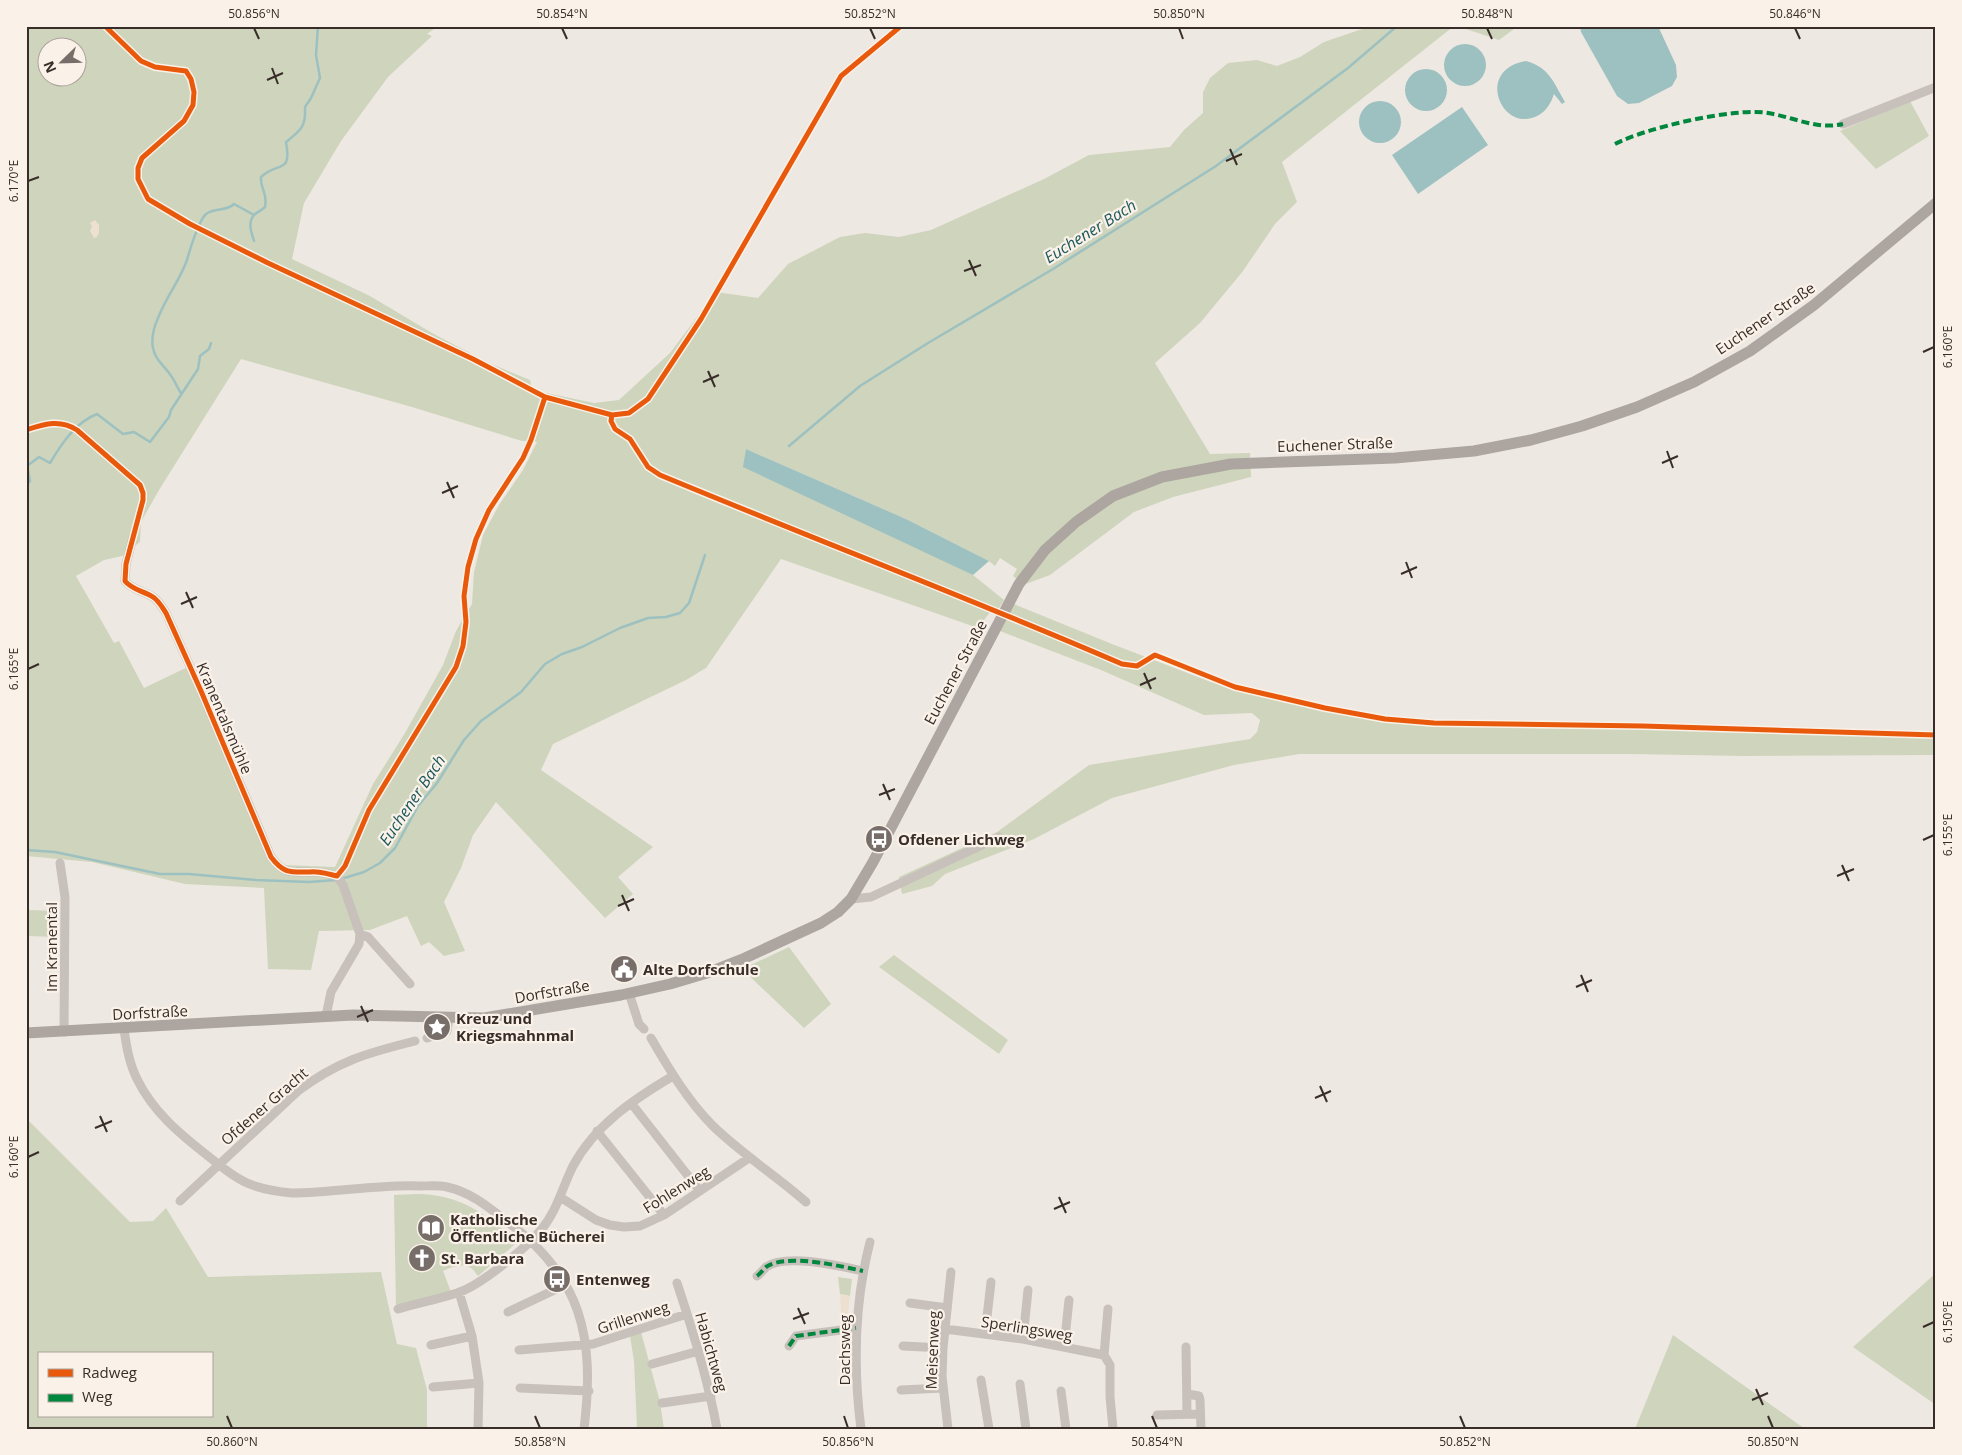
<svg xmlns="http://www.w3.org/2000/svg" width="1962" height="1455" viewBox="0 0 1962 1455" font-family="'Open Sans',sans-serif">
	<rect width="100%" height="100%" fill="#eee8e2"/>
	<path fill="#cfd4bc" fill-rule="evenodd" d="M26,26H438L427,34L432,36L388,77L341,141L304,203L292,259L370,296L432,333L489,363L530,380L532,390L594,403L619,400L670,353L716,292L758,298L788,264L840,237L865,233L899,237L931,230L1044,179L1089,155L1170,147L1184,130L1203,113V92L1210,78L1228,63L1257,60L1277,66L1300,57L1324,42L1371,26H1454L1282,162L1297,202L1275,224L1243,271L1200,323L1155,363L1210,454L1250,453L1251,477L1173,497L1134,512L1050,575L1023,585L1013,576L1017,569L1000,558L995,566L989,561L906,519L746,449L973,575L1004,600L996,613L991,611L978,628L781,559L706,668L686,680L553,744L541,770L653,847L618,877L633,894L605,918L496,802L473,835L461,868L444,902L465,951L444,956L429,942L421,946L407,916L370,930L319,931L311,970L268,969L264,888L185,884L92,862L26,856ZM48,48H78V78H48ZM241,359L412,407L522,441H528V440L537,442L523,470L499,505L483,535L474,572L472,604L456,631L443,665L405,733L373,784L335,867L284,865L274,854L194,664L144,688L119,641L114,643L76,576L104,560L122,556L140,542L141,522L159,490Z
		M1457,26H1518L1499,40Z
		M1910,101L1929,136L1876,169L1840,131Z
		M1011,603L1112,644L1211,682L1286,703L1380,722L1437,727L1574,726L1936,738V755L1744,756L1630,754H1299L1234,765L1112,798L1034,839L945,874L932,886L902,894L899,877L997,832L1089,765L1250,739L1257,732L1260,720L1252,713L1204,715L1101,670L1000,631Z
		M26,910L59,911L58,937L26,936Z
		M789,947L831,1004L804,1028L742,969Z
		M894,955L1008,1040L999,1054L879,967Z
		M26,1101L27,1119L130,1222L153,1221L166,1208L208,1277L381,1272L397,1344L416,1348L427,1390V1429H26ZM39,1354H211V1416H39Z
		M418,1194C452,1195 472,1205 499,1226C505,1231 512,1235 515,1242L514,1245L478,1276C469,1261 457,1265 443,1271L451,1292L396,1308L394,1195Z
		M1936,1273V1405L1853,1347Z
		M838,1277L852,1279L850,1296L840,1294Z
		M641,1332L660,1402L664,1429H637L634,1361L630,1336Z
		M1673,1335L1805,1429H1635Z"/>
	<path fill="#ede0d1" d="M95,220L99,225V232L97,237L94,238L90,231L92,226L90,223Z
		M840,1294L850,1296L847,1321H842Z"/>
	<path fill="#9dc1c0" d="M1580,26H1658L1676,65L1677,77L1672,86L1639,103L1628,104L1617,96L1581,32Z
		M1444 65a21 21 0 1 1 42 0a21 21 0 1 1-42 0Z
		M1526,61C1549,67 1554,83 1565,102L1562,104L1554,94C1551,103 1547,110 1539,115C1503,136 1473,70 1526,61Z
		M1405 90a21 21 0 1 1 42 0a21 21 0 1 1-42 0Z
		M1359 122a21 21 0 1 1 42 0a21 21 0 1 1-42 0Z
		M1462,107L1488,145L1418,194L1392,155Z
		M746,449L906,519L989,561L973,575L743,467Z"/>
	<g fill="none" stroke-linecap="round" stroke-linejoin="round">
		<path stroke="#9dc1c0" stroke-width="2.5" d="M254,241C252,234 247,223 254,215C257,212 261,211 265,207C268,192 260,190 261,177C278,161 292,175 286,142C301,130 306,127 305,107L311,98L320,78L316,55L318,26
			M181,393C177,387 174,379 169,373C163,365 155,359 153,348C151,338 154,327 158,318C166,297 180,280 187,260C190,249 199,220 206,214C215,207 226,212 234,204L254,215
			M789,446L860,386L928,343L1053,269L1216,166L1348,68L1397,26
			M26,485L30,481L27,466L39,457L50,463C62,443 76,422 97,414L123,434L134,432L150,442L169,417L171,410L198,369L200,356L209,349L211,343
			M26,850L55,852L160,874H189L256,880L309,882L336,880
			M341,879L364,872L380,863L395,848L418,806L437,783L464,740L481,721L521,692L545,664L562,654L582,647L620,628L648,618L666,617L680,613L689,603L705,555"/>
		<path stroke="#c7c0bb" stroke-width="9" d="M1843,124L1936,87
			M133,537L126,564L125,581C132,590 144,591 153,597C159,601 162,607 166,613L201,691L271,857C284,874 290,872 310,872C319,871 328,874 337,876L343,885L360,934L359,944L331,992L326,1016
			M60,863L65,897L64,1032
			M851,899L871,897L999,837
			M360,934L368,937L410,984
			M629,993L639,1024L644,1029
			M124,1028C126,1046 129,1063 137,1079C153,1112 180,1134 208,1156C222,1167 238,1181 255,1186C267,1190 281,1192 292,1193C335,1193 378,1184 420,1186C429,1186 438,1185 447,1187C470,1192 487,1206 505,1220C583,1277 595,1338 584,1429
			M427,1038L447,1031L449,1018
			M651,1038C669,1069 688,1101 713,1126C742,1154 775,1175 806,1202
			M631,1103L700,1191
			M597,1131L664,1215
			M560,1197L596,1220L610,1225L624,1227L640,1226L664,1215L749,1158
			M180,1201L298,1091C338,1061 367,1053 415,1041
			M757,1276C760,1274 763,1270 766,1267C786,1253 840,1266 863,1271
			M677,1283C693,1331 708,1379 717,1429
			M459,1292L472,1336L479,1383L478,1429
			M910,1303L947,1308
			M398,1309C418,1303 440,1299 460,1292C482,1284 526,1248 541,1230C557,1211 562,1188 573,1166C595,1125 634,1099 673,1076
			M1108,1309L1104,1355L1110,1365V1397L1113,1429
			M508,1312L565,1285
			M945,1329L1023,1339L1104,1355
			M985,1334L991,1282
			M1023,1339L1028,1290
			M431,1345L472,1336
			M789,1346L796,1336L856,1328
			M903,1346L943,1348
			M1064,1347L1069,1300
			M1186,1347L1187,1414
			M519,1350L593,1344L687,1314
			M652,1364L699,1351
			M981,1380L989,1429
			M1020,1384L1026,1429
			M433,1387L479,1383
			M520,1388L589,1391
			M901,1390L943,1388
			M1061,1391L1066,1429
			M1187,1394L1199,1396L1200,1400L1201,1429
			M662,1403L711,1396
			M1157,1415L1200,1414
			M861,1429C853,1366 854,1304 870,1242
			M948,1429L942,1376L943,1348L951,1272"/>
		<path stroke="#aca5a0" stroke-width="11" d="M26,1033L353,1015L484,1018L621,995L670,984L707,973L745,958L821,923L838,912L851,899L873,862L1019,584L1045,550L1076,522L1113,496L1162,477L1231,464L1395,458L1474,451L1531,440L1582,426L1637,407L1694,382L1750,351L1814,305L1936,203"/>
		<path stroke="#00873e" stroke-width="4" stroke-dasharray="8 4" stroke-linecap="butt" d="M1615,144C1645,128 1735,107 1768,113C1793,117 1817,130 1843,124
			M757,1276C760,1274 763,1270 766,1267C786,1253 840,1266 863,1271
			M789,1346L796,1336L856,1328"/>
		<g stroke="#faf2e9" stroke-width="8">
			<path id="cycleway" d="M105,26L141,61L155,67L186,71L191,79L194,92L193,105L184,121L142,158L138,168V179L148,199L190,224L268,263L473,359L545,397L612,415L629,413L648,399L701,319L841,76L901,26
				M612,415L611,421L615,429L630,439L648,467L660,475C814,539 969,598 1122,664L1137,666L1155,655L1235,687L1325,708L1385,719L1434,723L1643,726L1936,735
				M26,430C45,424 60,419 77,430L140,485L143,493V500L126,564L125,581C132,590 144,591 153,597C159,601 162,607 166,613L201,691L271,857C284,874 290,872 310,872C319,871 328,874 337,876L345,866L369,810L456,667L463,646L466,622L464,596L468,567L476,539L489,510L523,458L531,440L545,397"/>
		</g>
		<use href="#cycleway" stroke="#e8590c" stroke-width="5"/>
	</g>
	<path fill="none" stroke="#382d28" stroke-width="2" d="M254,28L259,39M562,28L567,39M870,28L875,39M1179,28L1183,39M1487,28L1492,39M1795,28L1800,39M272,68L278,84M267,80L283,73M1230,149L1237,165M1226,161L1242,154M28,181L39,177M969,260L976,276M964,271L981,265M1923,352L1934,347M708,371L715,387M703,382L719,375M1667,451L1673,468M1662,463L1678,456M447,482L454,498M442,493L458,486M1406,562L1412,578M1401,574L1417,567M186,592L193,608M181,604L197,597M28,669L39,664M1144,673L1151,689M1140,685L1156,678M883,784L890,800M879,795L895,789M1923,840L1934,835M1842,865L1849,881M1837,876L1854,869M622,895L629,911M618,906L634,899M1581,975L1588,992M1576,987L1592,980M361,1006L368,1022M357,1017L373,1010M1320,1086L1327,1102M1315,1098L1331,1091M100,1116L107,1132M95,1128L112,1121M28,1157L39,1152M1059,1197L1066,1213M1054,1209L1070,1202M798,1308L805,1324M793,1319L809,1313M1923,1327L1934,1322M1756,1389L1763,1405M1752,1400L1768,1393M227,1416L232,1428M535,1416L540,1428M844,1416L848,1428M1152,1416L1157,1428M1460,1416L1465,1428M1768,1416L1773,1428"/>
	<defs>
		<g id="bus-disc" transform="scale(1.4375)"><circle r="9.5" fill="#786e69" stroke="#faf2e9"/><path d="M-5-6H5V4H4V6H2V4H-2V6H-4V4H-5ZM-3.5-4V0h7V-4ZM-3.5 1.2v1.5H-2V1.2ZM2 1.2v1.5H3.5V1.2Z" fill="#fff"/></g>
		<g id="civic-disc" transform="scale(1.4375)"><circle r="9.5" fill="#786e69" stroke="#faf2e9"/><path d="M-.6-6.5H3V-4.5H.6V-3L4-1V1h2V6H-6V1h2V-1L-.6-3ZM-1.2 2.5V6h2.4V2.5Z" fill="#fff"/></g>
		<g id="sight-disc" transform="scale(1.4375)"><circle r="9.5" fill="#786e69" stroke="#faf2e9"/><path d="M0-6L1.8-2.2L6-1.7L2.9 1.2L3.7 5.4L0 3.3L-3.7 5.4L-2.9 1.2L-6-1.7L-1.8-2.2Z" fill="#fff"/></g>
		<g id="library-disc" transform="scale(1.4375)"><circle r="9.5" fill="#786e69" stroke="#faf2e9"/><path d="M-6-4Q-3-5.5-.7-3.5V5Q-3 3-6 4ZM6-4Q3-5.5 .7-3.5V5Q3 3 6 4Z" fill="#fff"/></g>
		<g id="church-disc" transform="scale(1.4375)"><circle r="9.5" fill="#786e69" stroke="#faf2e9"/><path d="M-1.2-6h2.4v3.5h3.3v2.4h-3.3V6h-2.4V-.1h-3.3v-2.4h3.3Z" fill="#fff"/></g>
	</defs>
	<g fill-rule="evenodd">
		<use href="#bus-disc" x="879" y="839"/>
		<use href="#civic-disc" x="624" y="969"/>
		<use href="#sight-disc" x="437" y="1027"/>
		<use href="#library-disc" x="431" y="1228"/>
		<use href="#church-disc" x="422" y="1258"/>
		<use href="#bus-disc" x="557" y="1279"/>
	</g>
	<g text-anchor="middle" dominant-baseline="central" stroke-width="4.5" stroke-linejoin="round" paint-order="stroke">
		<g font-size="15" fill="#382d28" stroke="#faf2e9">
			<text transform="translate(1765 318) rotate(-34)">Euchener Straße</text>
			<text transform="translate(1335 444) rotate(-2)">Euchener Straße</text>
			<text transform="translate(955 672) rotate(-62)">Euchener Straße</text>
			<text transform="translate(225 718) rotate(67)">Kranentalsmühle</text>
			<text transform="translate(51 947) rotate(-90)">Im Kranental</text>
			<text transform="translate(552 991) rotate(-10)">Dorfstraße</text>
			<text transform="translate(150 1012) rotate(-3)">Dorfstraße</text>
			<text transform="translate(264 1106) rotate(-41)">Ofdener Gracht</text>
			<text transform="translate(676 1189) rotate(-32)">Fohlenweg</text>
			<text transform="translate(633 1317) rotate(-18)">Grillenweg</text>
			<text transform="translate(1027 1328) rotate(9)">Sperlingsweg</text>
			<text transform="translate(844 1350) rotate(-90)">Dachsweg</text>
			<text transform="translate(932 1350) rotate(-88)">Meisenweg</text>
			<text transform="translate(712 1352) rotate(74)">Habichtweg</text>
		</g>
		<g font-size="15" font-weight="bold" fill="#382d28" stroke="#faf2e9" text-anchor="start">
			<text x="898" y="839">Ofdener Lichweg</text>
			<text x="643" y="969">Alte Dorfschule</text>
			<text x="456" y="1018">Kreuz und<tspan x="456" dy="17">Kriegsmahnmal</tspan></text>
			<text x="450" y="1219">Katholische<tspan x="450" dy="17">Öffentliche Bücherei</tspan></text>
			<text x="441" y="1258">St. Barbara</text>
			<text x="576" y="1279">Entenweg</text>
		</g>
		<g font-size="16" font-style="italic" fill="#1c585c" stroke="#faf2e9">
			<text transform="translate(1090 231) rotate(-32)">Euchener Bach</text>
			<text transform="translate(412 800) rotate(-56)">Euchener Bach</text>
		</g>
	</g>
	<rect width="1962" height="1455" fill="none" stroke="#faf2e9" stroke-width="55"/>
	<rect x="38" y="1352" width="175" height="65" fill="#faf2e9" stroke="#aca39c"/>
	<rect x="48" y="1369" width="25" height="8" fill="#e8590c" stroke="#aca39c"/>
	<text x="82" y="1378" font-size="15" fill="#382d28">Radweg</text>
	<rect x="48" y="1394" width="25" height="8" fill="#00873e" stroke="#aca39c"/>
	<text x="82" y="1402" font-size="15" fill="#382d28">Weg</text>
	<g transform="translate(62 62) rotate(247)"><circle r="24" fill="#faf2e9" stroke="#aca39c"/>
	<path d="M0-4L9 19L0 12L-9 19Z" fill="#786e69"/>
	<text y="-8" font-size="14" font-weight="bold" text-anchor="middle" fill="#382d28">N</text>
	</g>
	<rect x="28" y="28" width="1906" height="1400" fill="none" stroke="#382d28" stroke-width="2"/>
	<g font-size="12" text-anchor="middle" fill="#382d28">
		<text x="254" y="18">50.856°N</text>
		<text x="562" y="18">50.854°N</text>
		<text x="870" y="18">50.852°N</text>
		<text x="1179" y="18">50.850°N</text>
		<text x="1487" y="18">50.848°N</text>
		<text x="1795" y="18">50.846°N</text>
		<text transform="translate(14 181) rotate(-90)" y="4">6.170°E</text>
		<text transform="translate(1948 347) rotate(-90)" y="4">6.160°E</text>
		<text transform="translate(14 669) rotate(-90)" y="4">6.165°E</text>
		<text transform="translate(1948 835) rotate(-90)" y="4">6.155°E</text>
		<text transform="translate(14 1157) rotate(-90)" y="4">6.160°E</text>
		<text transform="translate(1948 1322) rotate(-90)" y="4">6.150°E</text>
		<text x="232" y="1446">50.860°N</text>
		<text x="540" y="1446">50.858°N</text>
		<text x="848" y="1446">50.856°N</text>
		<text x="1157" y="1446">50.854°N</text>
		<text x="1465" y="1446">50.852°N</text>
		<text x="1773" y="1446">50.850°N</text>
	</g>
</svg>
